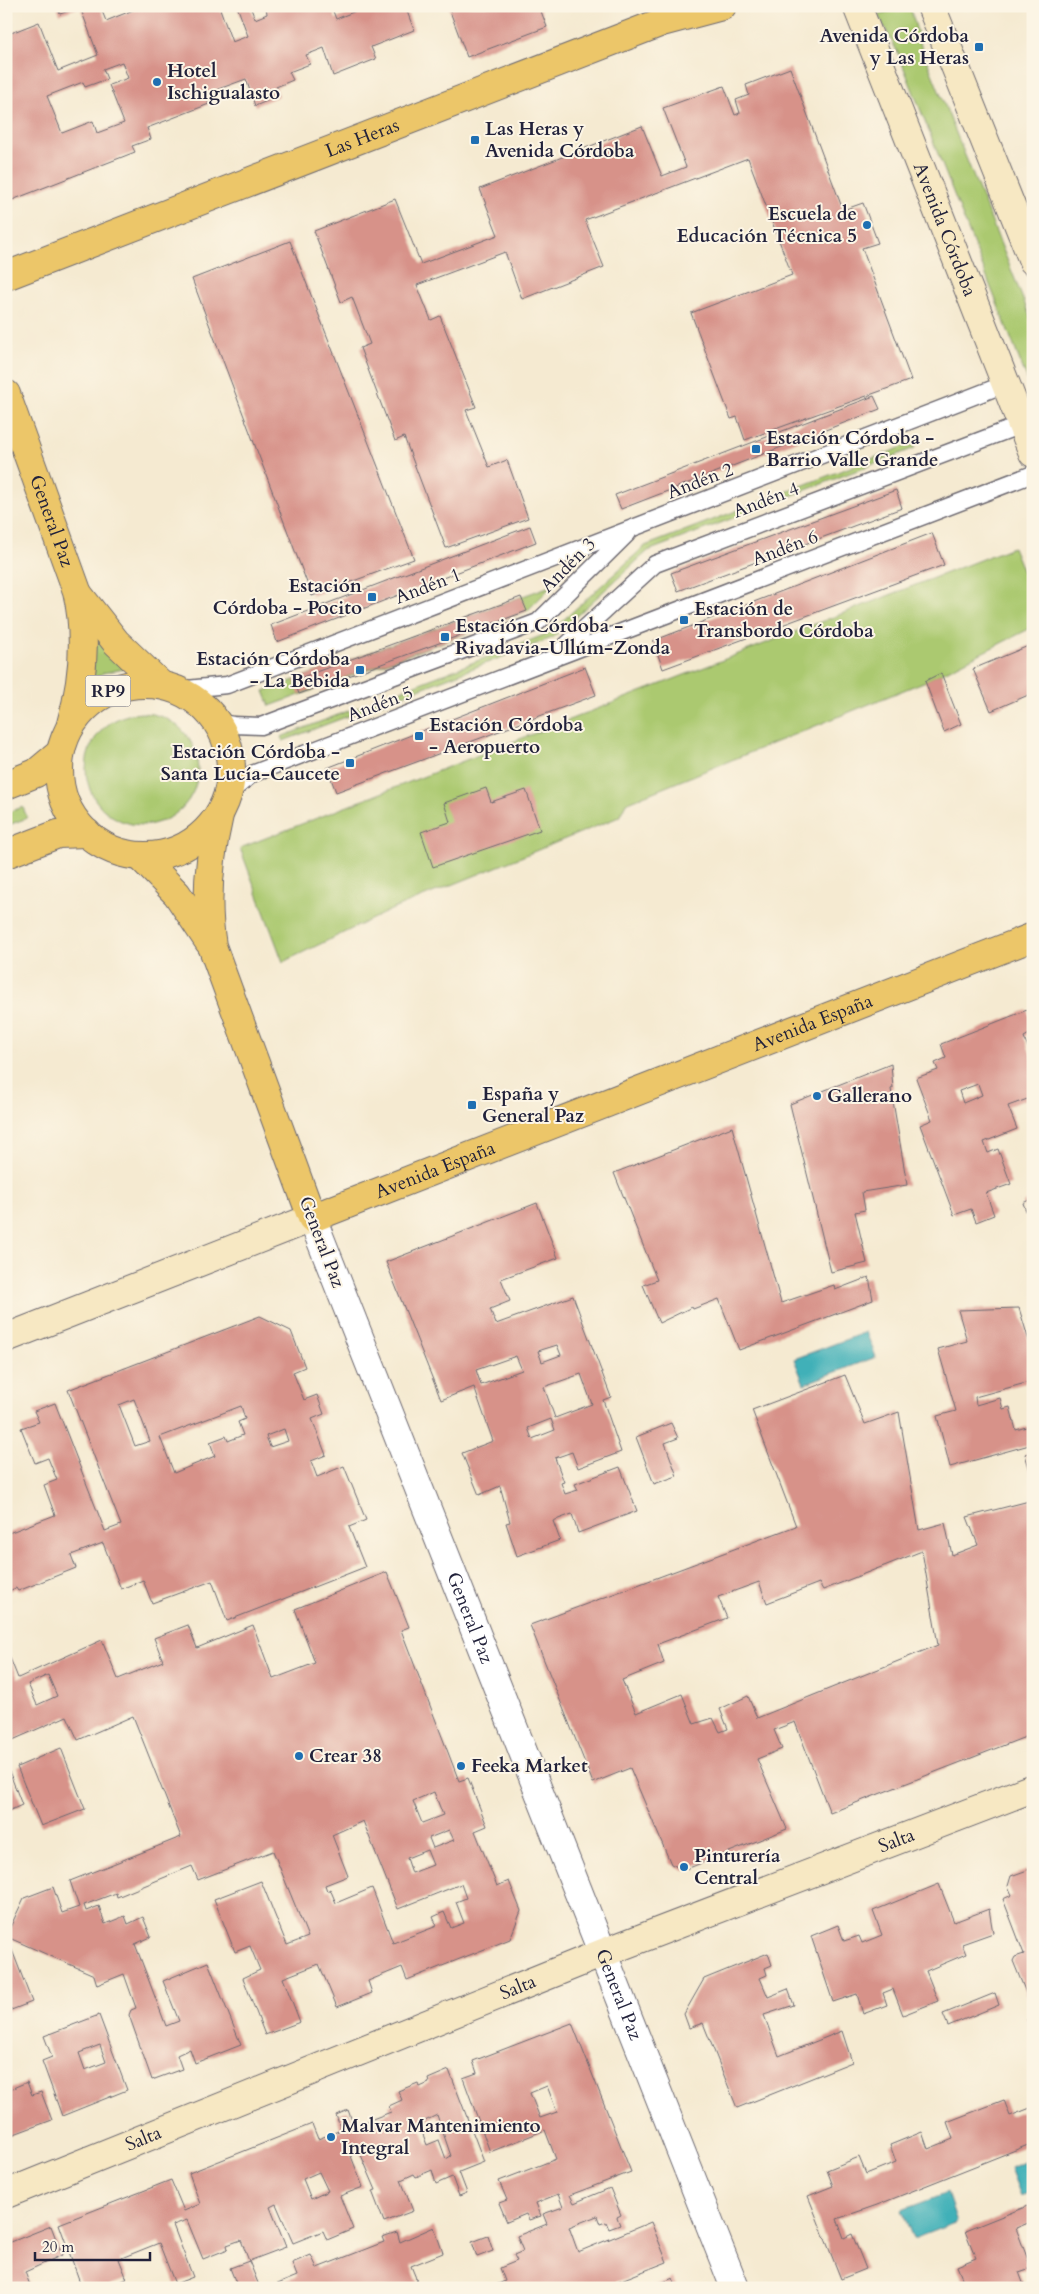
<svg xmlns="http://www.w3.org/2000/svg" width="1039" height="2294" viewBox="0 0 1039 2294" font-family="Cardo,serif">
	<rect width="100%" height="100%" fill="#fcf5e5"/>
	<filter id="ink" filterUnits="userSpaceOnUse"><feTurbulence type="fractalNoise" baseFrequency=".02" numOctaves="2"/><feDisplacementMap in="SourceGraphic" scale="10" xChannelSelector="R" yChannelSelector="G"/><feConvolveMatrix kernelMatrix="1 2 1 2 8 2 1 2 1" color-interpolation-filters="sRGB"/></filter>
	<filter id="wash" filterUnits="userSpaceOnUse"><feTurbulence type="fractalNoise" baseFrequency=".0096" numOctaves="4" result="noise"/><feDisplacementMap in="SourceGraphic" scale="20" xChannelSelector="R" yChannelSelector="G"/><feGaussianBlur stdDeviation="1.12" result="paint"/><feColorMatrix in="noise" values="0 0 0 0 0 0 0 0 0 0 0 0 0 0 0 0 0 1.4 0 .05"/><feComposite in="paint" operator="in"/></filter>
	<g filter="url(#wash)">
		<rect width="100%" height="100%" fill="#f5ead1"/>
		<path fill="#abc970" stroke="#667656" d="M903,6H910L921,46L1033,324V394L898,53L878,15Z
			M913,443L915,448L648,551L552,638L283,741L281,737L549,633L645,546Z
			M1013,547L1033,597V627L926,681L626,803L619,817L393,909L283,962L240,848Z
			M553,585L527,611L270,706L264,691Z
			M89,620L124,669L103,673L90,681Z
			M86 769a56 56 0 1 1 112 0a56 56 0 1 1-112 0Z
			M23,807L27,818L6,826V813Z"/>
		<path fill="#3fb0b8" stroke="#30697a" d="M866,1332L876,1357L804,1384L794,1359Z
			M1033,2158V2192L1021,2196L1010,2168Z
			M947,2193L957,2222L913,2239L902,2210Z"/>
		<g id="blocks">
			<path fill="#d79289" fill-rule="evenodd" d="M57,6H100L106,21L143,6H198L199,9L205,6H219L232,42L248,36L237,6H250L255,19L267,14L266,6H331L336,19L358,10L356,6H405L414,30L371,47L376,59L333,76L324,48L306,55L310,64L289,72L293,80L276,87L279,96L255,106L246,79L205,94L209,104L147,128L151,139L132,146L135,152L7,202L6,35L39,22L58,71L98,55L80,7L60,14ZM122,62L128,78L109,85L124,123L97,133L93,121L62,133L47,96L83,82L85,87L107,79L103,69Z
				M448,6H539L547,27L467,57Z
				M790,68L843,210L863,203L878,243L862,248L911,380L745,440L737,417L731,419L691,313L792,275L748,158L585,220L604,267L522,299L505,252L417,285L431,320L440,316L476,407L466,410L489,467L507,460L528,518L446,548L404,437L395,441L360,348L370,344L352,297L341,302L314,231L395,199L421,264L498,235L480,189L642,126L662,176L686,167L663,108L724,86L735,115L740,113L736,100L749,95L746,85Z
				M290,241L414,559L312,596L192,279Z
				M874,396L880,409L621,509L615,495Z
				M896,490L902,508L678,591L671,573Z
				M530,526L536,542L277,642L271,625Z
				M932,533L944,565L663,669L653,641Z
				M521,597L527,611L299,694L294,680Z
				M1033,644V693L991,711L973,669Z
				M585,667L596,695L336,792L327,768Z
				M941,673L961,724L944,732L925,681Z
				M486,788L491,802L526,790L540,830L433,867L421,832L450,822L444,803Z
				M1027,1010L1033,1022V1032L1024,1037L1033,1060V1097L1008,1106L1017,1129L984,1142L988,1153L998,1149L1011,1184L986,1193L994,1215L976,1222L971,1209L954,1215L920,1125L932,1120L916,1078L938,1070L935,1063L946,1058L941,1044ZM978,1084L982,1095L963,1103L959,1091Z
				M891,1064L893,1088L891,1089L907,1185L862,1192L865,1210L855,1212L867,1263L831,1272L790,1104Z
				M732,1127L781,1303L834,1285L835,1290L869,1277L873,1300L739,1350L719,1299L693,1309L692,1307L659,1323L643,1285L657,1280L614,1173Z
				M1033,1198V1221H1030L1023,1203Z
				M537,1203L558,1258L501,1279L510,1301L490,1309L496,1324L573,1296L611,1397L603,1400L621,1452L578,1468L572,1452L555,1458L564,1482L561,1483L565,1494L578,1490L575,1484L620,1467L637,1511L578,1533L572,1514L553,1521L560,1540L517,1556L506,1523L510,1522L500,1486L479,1495L462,1453L493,1441L474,1387L441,1400L386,1262ZM557,1345L561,1355L542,1362L538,1351ZM516,1356L522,1370L481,1385L476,1370ZM581,1374L592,1404L555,1418L544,1387ZM551,1419L555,1430L532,1439L528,1428Z
				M1019,1308L1033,1354V1381L975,1397L976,1405L1000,1398L1003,1409L1010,1407L1016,1430L1033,1425V1444L950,1467L937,1416L956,1411L938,1349L967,1341L958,1310Z
				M260,1316L291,1331L305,1367L293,1372L304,1400L317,1395L324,1414L312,1419L326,1455L311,1461L317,1477L344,1466L366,1520L349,1527L365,1567L227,1621L212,1581L152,1603L143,1580L121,1589L103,1543L71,1555L76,1568L18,1591L16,1588L6,1592V1572L9,1571L6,1563V1534L55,1515L44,1485L57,1480L48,1458L35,1463L21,1428L39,1422L34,1411L55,1403L105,1531L121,1525L68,1390ZM134,1399L150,1441L135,1446L119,1405ZM241,1406L245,1419L238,1422L243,1435L228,1441L226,1436L210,1442L215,1456L174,1473L160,1437ZM284,1429L288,1441L270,1447L266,1436Z
				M845,1375L865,1424L899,1412L919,1530L945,1523L952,1555L978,1545L967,1517L1033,1500V1734L830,1813L795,1722L774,1730L782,1749L757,1759L787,1829L684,1870L671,1864L630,1768L593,1783L530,1625L796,1526L752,1410ZM922,1551L938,1645L757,1718L748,1696L720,1709L728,1729L720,1732L713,1718L694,1724L682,1694L636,1713L622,1680L664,1663L658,1644L727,1618L718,1597L759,1582L767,1603L819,1583L823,1590Z
				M671,1423L678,1438L665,1443L677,1476L654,1484L636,1437Z
				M1033,1451V1478H1032L1025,1454Z
				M387,1572L409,1627L401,1630L459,1781L468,1778L487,1826L475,1831L497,1886L509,1881L521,1911L510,1939L407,1980L402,1967L368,1981L372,1993L337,2007L319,1964L283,1978L300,2022L265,2035L243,1978L260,1970L250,1946L235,1952L214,1899L261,1881L287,1945L308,1937L273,1851L198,1880L192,1866L117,1897L116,1893L84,1905L86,1911L99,1906L105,1924L125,1916L128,1924L143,1917L151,1937L135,1944L166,2026L179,2021L163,1981L208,1962L241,2045L195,2063L190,2049L177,2055L182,2069L152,2080L129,2015L131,2010L136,2008L124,1974L97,1985L94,1975L7,1937L32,2002L6,2012V1936L24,1898L53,1887L62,1913L79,1907L70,1881L181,1837L133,1716L78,1740L67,1716L6,1743V1648L18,1678L102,1640L118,1679L163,1661L154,1638L188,1625L197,1648L253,1625L273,1679L315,1663L295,1609ZM48,1675L57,1696L37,1705L28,1684ZM434,1792L443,1815L422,1823L413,1801ZM363,1821L398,1909L461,1884L466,1898L456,1902L464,1923L451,1928L444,1912L433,1917L437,1926L393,1943L372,1888L336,1903L330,1889L327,1891L325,1885L348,1876L332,1835ZM449,1830L454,1840L433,1848L429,1838ZM427,1850L433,1865L412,1873L407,1858Z
				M61,1748L85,1809L41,1826L17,1767Z
				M9,1771L22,1805L6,1812V1772Z
				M1033,1868V2010L1013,1961L1015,1957L1024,1954L1003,1899L1012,1895L1008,1886L1011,1876Z
				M939,1884L954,1922L989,1909L993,1933L962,1944L966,1954L926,1971L938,2001L903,2015L893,1989L883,1993L887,2005L863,2014L857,1994L833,2002L811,1936L838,1925L844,1941L859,1936L862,1943L882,1935L873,1911Z
				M768,1953L772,1965L765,1968L767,1975L760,1978L768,1997L788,1989L794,2005L764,2015L779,2056L842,2031L852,2062L737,2108L703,2023L689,2028L684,2014L704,1979Z
				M995,1993L999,2005L948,2026L943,2014Z
				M99,2015L127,2090L62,2116L42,2061L52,2057L44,2036ZM100,2045L106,2062L85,2070L79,2053Z
				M1033,2018V2038H1030L1027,2019Z
				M572,2023L631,2172L570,2195L574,2203L610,2188L621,2215L617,2217L620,2225L609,2229L606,2222L600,2224L597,2216L569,2227L578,2252L651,2222L667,2262L601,2288H489L505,2281L500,2268L517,2261L514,2255L523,2251L517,2236L547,2224L543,2214L563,2207L558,2194L536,2203L541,2216L529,2220L526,2214L507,2222L499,2203L507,2200L499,2181L556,2159L545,2130L490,2152L463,2078L477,2073L473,2061ZM547,2086L557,2112L540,2118L530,2093Z
				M449,2070L484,2162L459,2172L467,2193L459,2196L452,2177L436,2184L432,2170L416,2177L414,2174L401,2180L413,2211L384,2222L372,2191L376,2190L358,2148L349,2151L363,2187L340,2196L353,2229L327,2240L323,2231L293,2243L276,2204L270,2207L286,2247L249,2261L241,2240L227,2245L228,2249L203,2259L187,2220L173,2225L193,2277L175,2284L159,2243L119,2259L127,2279L102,2288H82L59,2224L171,2180L184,2211L200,2204L189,2173L312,2124L318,2139L341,2130L336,2115L348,2110L354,2126L391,2112L389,2106L402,2100L398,2091L418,2083L420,2087L429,2083L428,2079ZM437,2115L451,2156L446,2159L439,2140L427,2145L419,2124ZM319,2172L328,2191L311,2199L303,2179Z
				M27,2082L32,2095L41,2092L52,2120L6,2137V2091Z
				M1004,2100L1010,2116L1033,2107V2143L877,2205L837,2219L844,2238L852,2234L866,2269L841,2279L808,2196L833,2186L827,2170L859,2157L866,2174L896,2162L890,2145L922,2132L928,2149L953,2139L947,2122Z
				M1030,2205L1033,2221L1016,2228L1031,2268L1019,2272L1025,2288H966L957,2266L976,2258L965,2231Z
				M51,2226L62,2255L25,2272L31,2288H6V2244Z
				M434,2227L443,2253L411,2266L420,2288H268L297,2276L292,2263L311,2255L317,2268L384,2242L382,2237L397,2232L400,2242Z
				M488,2236L493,2251L477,2257L472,2242Z
				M249,2261L260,2288H238L230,2268Z
				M673,2278L677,2288H650Z"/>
		</g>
	</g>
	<g filter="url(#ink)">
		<use href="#blocks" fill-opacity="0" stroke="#6c6870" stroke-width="1"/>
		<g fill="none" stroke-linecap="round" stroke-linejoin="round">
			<g stroke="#6c6870" stroke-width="19">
				<path id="service" d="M559,652L655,564L1021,425
					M177,690L227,685L1005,384
					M216,722L233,725L261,726L538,622L628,533
					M228,794L252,774L1033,474"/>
			</g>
			<g stroke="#6c6870" stroke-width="30">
				<g id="minor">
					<path id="s1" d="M312,1218L735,2288"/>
				</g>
			</g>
			<g stroke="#6c6870" stroke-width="30">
				<g id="secondary">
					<path id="s2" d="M857,6L1033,453"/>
					<path d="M931,6L1033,261"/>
					<path d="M6,1338L312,1218"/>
					<path id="s3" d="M6,2194L603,1953L1033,1788"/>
				</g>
			</g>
			<g stroke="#6c6870" stroke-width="30">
				<g id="primary">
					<path id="s4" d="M6,276L662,22L722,6"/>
					<path id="s5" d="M6,394L77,591C87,635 83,682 71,724"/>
					<path d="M79,595L116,642L160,684"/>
					<circle cx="145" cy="770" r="86"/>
					<path d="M6,785L36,773L60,753"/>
					<path id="s6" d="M219,815C209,858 205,903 212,946L312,1218L1033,937"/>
					<path d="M6,854L58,834L87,833"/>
					<path d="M140,856L177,894L209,942"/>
				</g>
			</g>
			<use href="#service" stroke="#fff" stroke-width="16"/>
			<use href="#minor" stroke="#fff" stroke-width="28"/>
			<use href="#secondary" stroke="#f7e8c3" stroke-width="28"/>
			<use href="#primary" stroke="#ecc669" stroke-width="28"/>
		</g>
	</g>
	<g fill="#1f6fb2" stroke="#fcf5e5" stroke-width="2">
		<rect x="974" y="42" width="10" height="10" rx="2.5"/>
		<circle cx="157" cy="82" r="5"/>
		<rect x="470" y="135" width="10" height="10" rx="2.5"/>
		<circle cx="867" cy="225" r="5"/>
		<rect x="751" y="444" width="10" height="10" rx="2.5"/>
		<rect x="367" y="592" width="10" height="10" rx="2.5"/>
		<rect x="679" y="615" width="10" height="10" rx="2.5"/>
		<rect x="440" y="632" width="10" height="10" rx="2.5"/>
		<rect x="355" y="665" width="10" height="10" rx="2.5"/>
		<rect x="414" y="731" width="10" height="10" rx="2.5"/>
		<rect x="345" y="758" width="10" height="10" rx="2.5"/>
		<circle cx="817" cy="1096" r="5"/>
		<rect x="467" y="1100" width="10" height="10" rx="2.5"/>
		<circle cx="299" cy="1756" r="5"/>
		<circle cx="461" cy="1766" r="5"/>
		<circle cx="684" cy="1867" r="5"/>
		<circle cx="331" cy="2137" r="5"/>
	</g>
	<g text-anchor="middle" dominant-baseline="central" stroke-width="4" stroke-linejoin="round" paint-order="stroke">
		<rect fill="#fcf5e5" stroke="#63616e" stroke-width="1" x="85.5" y="675.5" width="45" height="31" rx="4"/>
		<g font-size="18" font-weight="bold" fill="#22223b">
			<text x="108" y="691">RP9</text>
		</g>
		<g font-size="19" font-weight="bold" fill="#22223b" stroke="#fcf5e5" text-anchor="start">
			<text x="969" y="36" text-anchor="end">Avenida Córdoba<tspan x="969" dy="22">y Las Heras</tspan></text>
			<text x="167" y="71">Hotel<tspan x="167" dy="22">Ischigualasto</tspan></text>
			<text x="485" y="129">Las Heras y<tspan x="485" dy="22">Avenida Córdoba</tspan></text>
			<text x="857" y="214" text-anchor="end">Escuela de<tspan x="857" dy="22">Educación Técnica 5</tspan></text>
			<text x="766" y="438">Estación Córdoba -<tspan x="766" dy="22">Barrio Valle Grande</tspan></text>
			<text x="362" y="586" text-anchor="end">Estación<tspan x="362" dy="22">Córdoba - Pocito</tspan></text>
			<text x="694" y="609">Estación de<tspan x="694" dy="22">Transbordo Córdoba</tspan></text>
			<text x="455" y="626">Estación Córdoba -<tspan x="455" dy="22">Rivadavia-Ullúm-Zonda</tspan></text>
			<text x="350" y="659" text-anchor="end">Estación Córdoba<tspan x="350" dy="22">- La Bebida</tspan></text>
			<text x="429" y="725">Estación Córdoba<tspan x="429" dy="22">- Aeropuerto</tspan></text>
			<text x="340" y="752" text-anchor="end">Estación Córdoba -<tspan x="340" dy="22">Santa Lucía-Caucete</tspan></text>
			<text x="482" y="1094">España y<tspan x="482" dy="22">General Paz</tspan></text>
			<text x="827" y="1096">Gallerano</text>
			<text x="309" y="1756">Crear 38</text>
			<text x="471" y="1766">Feeka Market</text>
			<text x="694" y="1856">Pinturería<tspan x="694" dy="22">Central</tspan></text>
			<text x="341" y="2126">Malvar Mantenimiento<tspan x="341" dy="22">Integral</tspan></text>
		</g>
		<g font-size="19" fill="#22223b" stroke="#fcf5e5">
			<text stroke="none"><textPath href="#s4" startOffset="382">Las Heras</textPath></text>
			<text stroke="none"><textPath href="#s2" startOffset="240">Avenida Córdoba</textPath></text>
			<text transform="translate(700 481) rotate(-21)">Andén 2</text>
			<text transform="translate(766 500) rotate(-21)">Andén 4</text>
			<text stroke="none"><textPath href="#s5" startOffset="135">General Paz</textPath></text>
			<text transform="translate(785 548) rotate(-21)">Andén 6</text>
			<text transform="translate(568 565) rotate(-45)">Andén 3</text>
			<text transform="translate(428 586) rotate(-21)">Andén 1</text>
			<text transform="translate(380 704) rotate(-21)">Andén 5</text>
			<text stroke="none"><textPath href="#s6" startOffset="959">Avenida España</textPath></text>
			<text stroke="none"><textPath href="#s6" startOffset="554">Avenida España</textPath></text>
			<text transform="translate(322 1242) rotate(69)">General Paz</text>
			<text stroke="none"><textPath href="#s1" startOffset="430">General Paz</textPath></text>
			<text stroke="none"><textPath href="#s3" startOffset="958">Salta</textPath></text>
			<text stroke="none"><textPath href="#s3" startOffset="552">Salta</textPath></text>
			<text stroke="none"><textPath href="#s1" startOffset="835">General Paz</textPath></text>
			<text stroke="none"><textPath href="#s3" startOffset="148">Salta</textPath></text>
		</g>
	</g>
	<rect width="1039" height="2294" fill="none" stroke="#fcf5e5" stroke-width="25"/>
	<path d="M35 2252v8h115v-8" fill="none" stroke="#22223b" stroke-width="2.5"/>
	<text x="42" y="2252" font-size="15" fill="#22223b" stroke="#fcf5e5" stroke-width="4" paint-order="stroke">20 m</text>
</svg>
